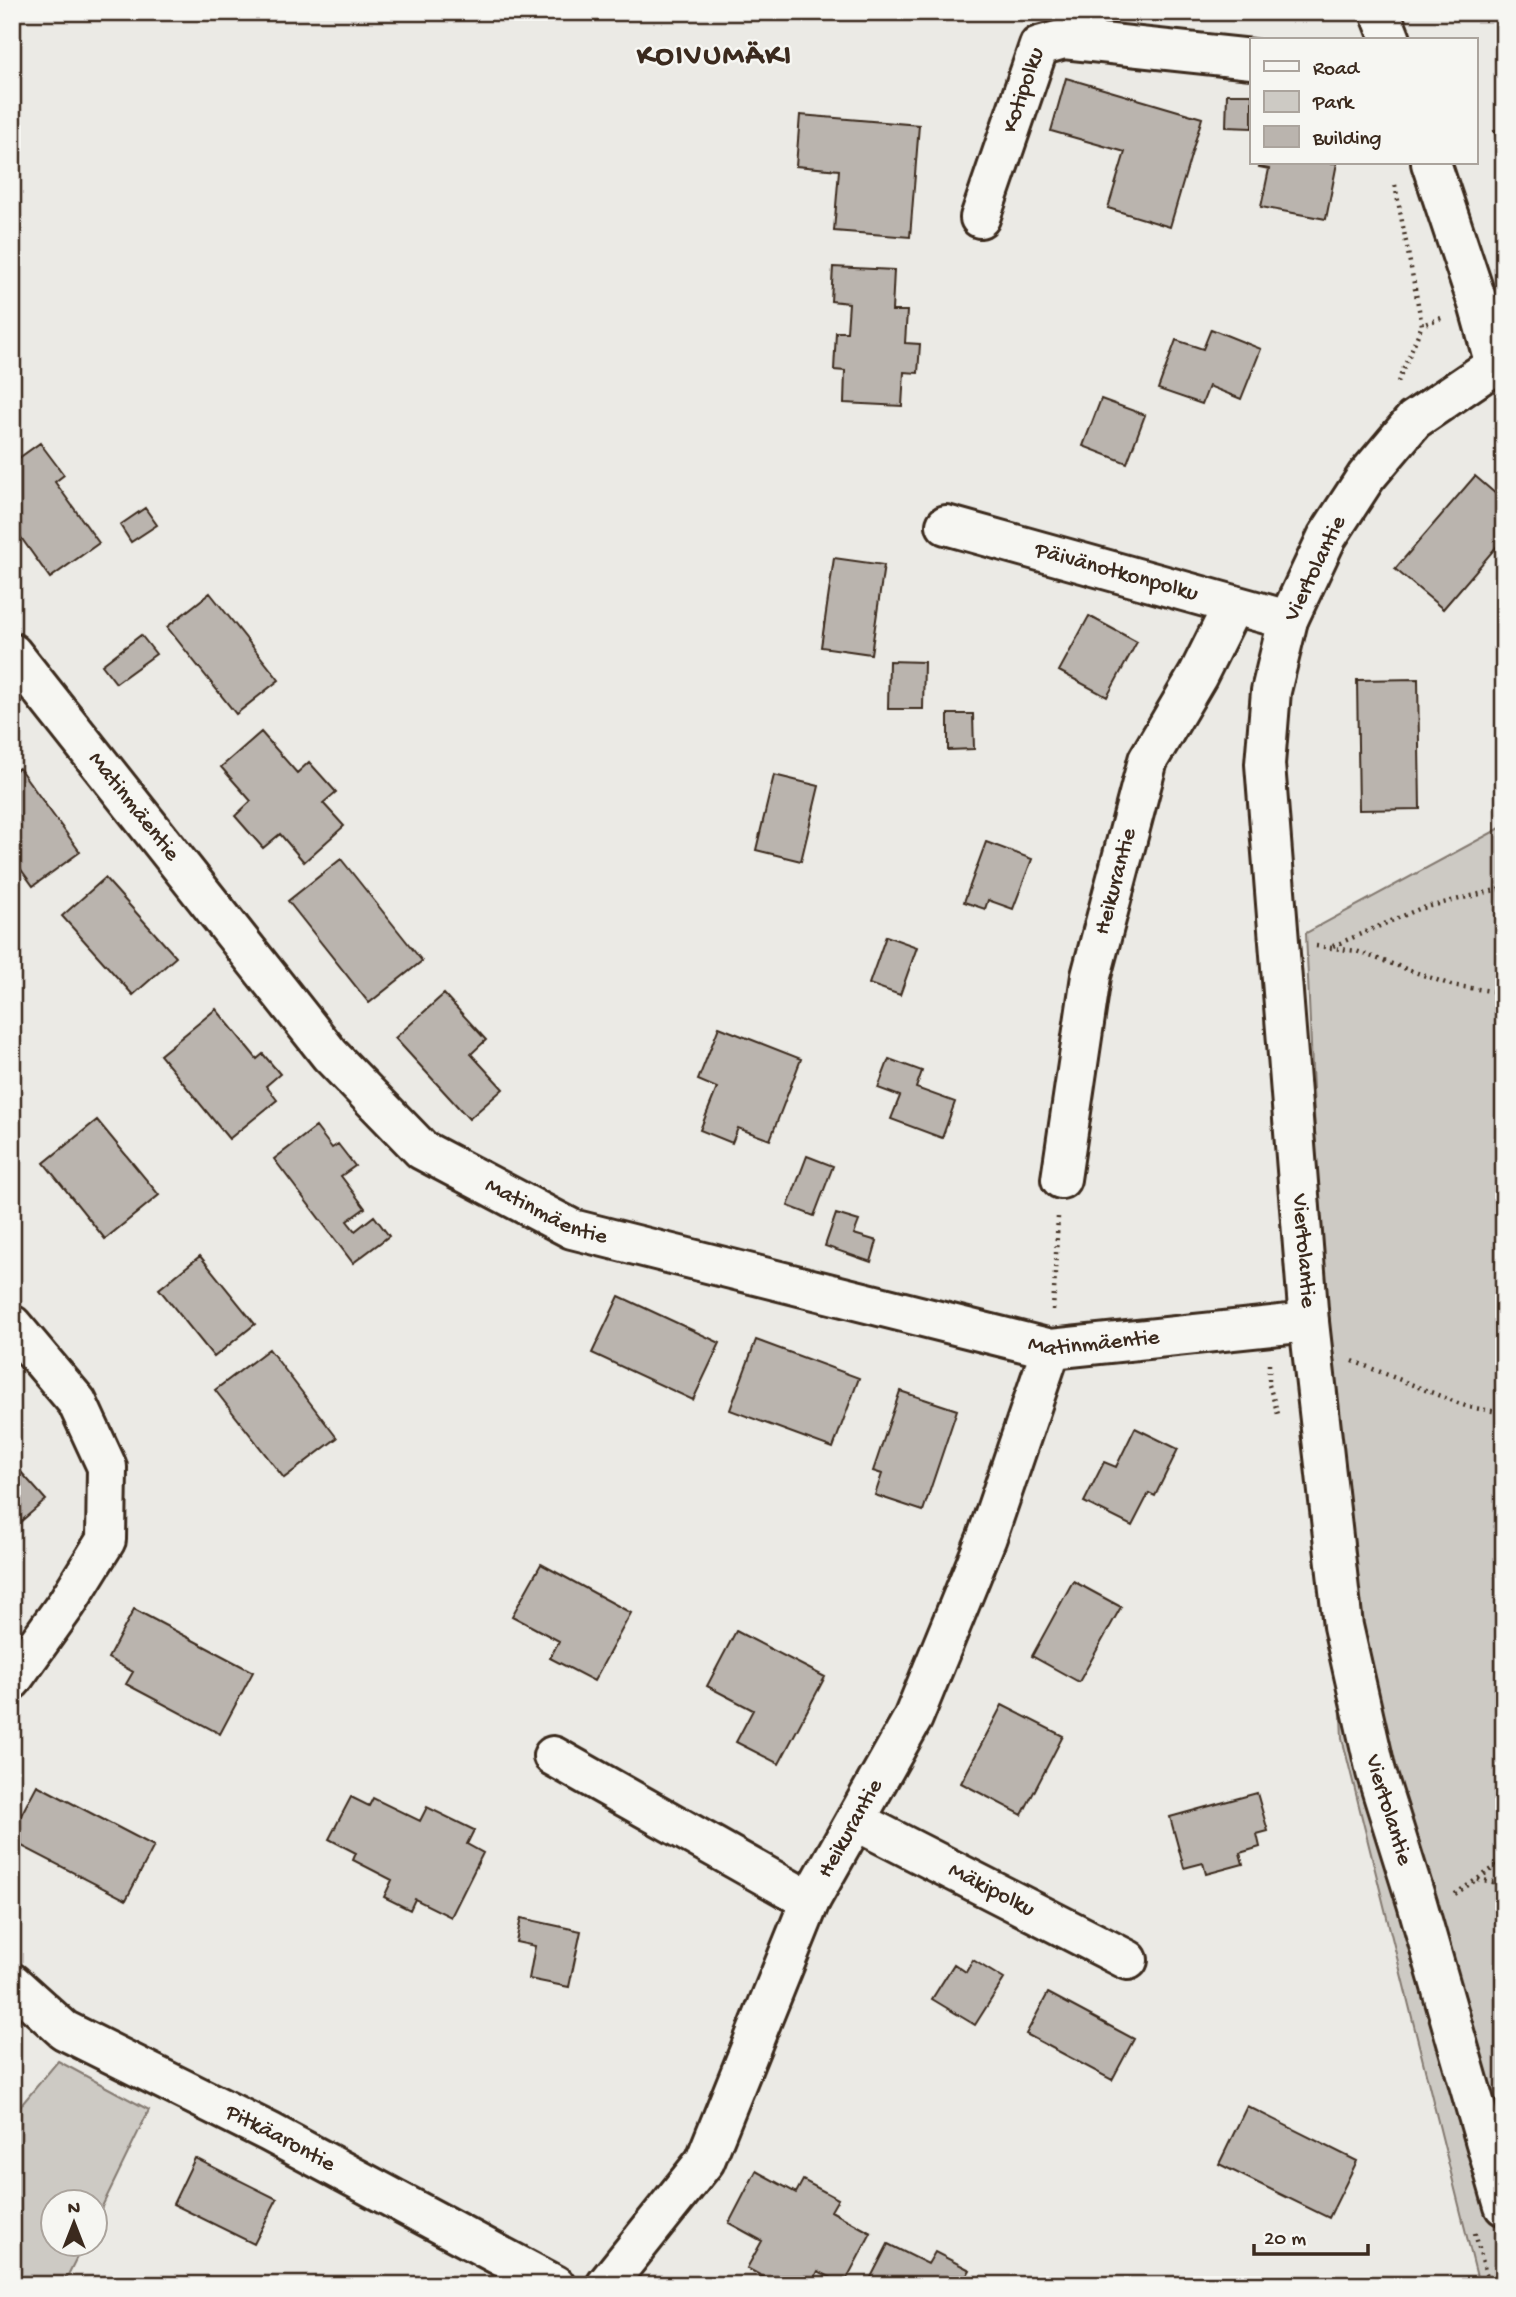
<svg xmlns="http://www.w3.org/2000/svg" width="1516" height="2297" viewBox="0 0 1516 2297" font-family="'Gochi Hand',sans-serif">
	<rect width="100%" height="100%" fill="#ebeae5"/>
	<filter id="ink" filterUnits="userSpaceOnUse"><feTurbulence type="fractalNoise" baseFrequency=".0143" numOctaves="2"/><feDisplacementMap in="SourceGraphic" scale="14" xChannelSelector="R" yChannelSelector="G"/><feConvolveMatrix kernelMatrix="1 2 1 2 8 2 1 2 1" color-interpolation-filters="sRGB"/></filter>
	<g filter="url(#ink)">
		<path fill="#cdcac4" stroke="#847a71" stroke-width="2" d="M1504,826V2285H1479L1342,1738L1306,933Z
			M58,2061L149,2110L95,2221L94,2202H52V2244L83,2245L63,2285H12V2116Z"/>
		<path fill="#bab4ae" stroke="#3b2a1e" stroke-width="2" d="M850,12H892L890,20L850,14Z
			M1066,78L1202,118L1170,227L1108,208L1125,152L1051,131Z
			M1227,94H1252V128L1226,127Z
			M800,115L919,125L910,237L834,231L839,170L796,166Z
			M1504,127V154L1494,131Z
			M1260,163H1337L1326,219L1261,207L1269,169L1259,167Z
			M833,267L894,270L892,311H907L905,343L920,344L918,373L904,372L902,406L844,403L845,371L834,370L836,332H847L849,303L831,301Z
			M1211,329L1261,349L1241,399L1209,386L1202,404L1158,389L1176,340L1203,349Z
			M1101,399L1145,415L1127,463L1083,446Z
			M40,443L64,475L55,482L99,543L50,578L12,525V463Z
			M1475,476L1504,501V538L1443,609L1395,569Z
			M145,508L157,525L131,542L120,525Z
			M834,558L884,565L871,654L821,647Z
			M210,593L279,680L236,714L167,627Z
			M1089,616L1137,642L1107,697L1059,671Z
			M141,635L156,654L116,683L102,665Z
			M889,661L924,662L923,709H888Z
			M1418,679L1420,809L1359,810L1357,680Z
			M948,714H973L974,749L948,750Z
			M261,732L297,773L309,762L336,792L323,803L344,826L304,862L280,834L263,848L235,816L251,801L221,767Z
			M19,768L80,852L33,886L12,857V773Z
			M774,775L819,786L801,861L756,850Z
			M986,842L1032,859L1013,909L988,900L985,909L964,902Z
			M341,859L422,961L369,1003L288,901Z
			M105,878L176,957L133,995L62,916Z
			M886,936L917,947L900,995L869,984Z
			M444,994L486,1040L471,1054L503,1089L469,1119L395,1038Z
			M216,1009L257,1059L263,1054L280,1074L266,1086L277,1100L229,1139L160,1055Z
			M719,1027L801,1059L770,1140L738,1128L732,1143L700,1130L717,1088L698,1080Z
			M889,1059L922,1071L916,1088L955,1102L942,1138L891,1119L900,1096L878,1088Z
			M97,1120L159,1195L105,1239L44,1163Z
			M316,1127L332,1148L338,1144L355,1166L341,1176L365,1208L347,1221L355,1231L374,1216L389,1236L353,1263L274,1159Z
			M807,1156L833,1166L814,1216L788,1206Z
			M836,1214L859,1221L854,1234L877,1241L871,1262L825,1246Z
			M200,1256L255,1324L214,1357L159,1289Z
			M619,1296L720,1343L693,1400L592,1353Z
			M756,1340L859,1378L833,1448L730,1410Z
			M269,1349L337,1438L284,1478L215,1390Z
			M900,1391L957,1410L923,1511L875,1495L882,1474L873,1471Z
			M1135,1428L1178,1449L1155,1496L1149,1493L1132,1526L1084,1502L1104,1462L1116,1467Z
			M12,1462L46,1500L12,1529Z
			M541,1564L631,1613L594,1681L550,1658L559,1641L512,1616Z
			M1073,1581L1121,1607L1079,1682L1032,1656Z
			M134,1609L253,1672L220,1734L126,1684L133,1672L108,1658Z
			M736,1631L825,1677L779,1764L736,1742L753,1710L707,1686Z
			M1002,1705L1063,1736L1022,1815L961,1783Z
			M37,1785L154,1846L126,1900L12,1841V1832Z
			M1257,1793L1268,1831L1257,1834L1260,1847L1240,1853L1243,1864L1206,1874L1203,1863L1184,1868L1170,1817Z
			M351,1797L369,1806L373,1798L420,1821L427,1807L474,1830L467,1844L483,1853L451,1917L415,1899L410,1910L384,1897L392,1880L353,1860L356,1853L329,1839Z
			M521,1918L581,1931L569,1987L529,1979L535,1946L516,1942Z
			M973,1960L1004,1979L975,2025L932,1999L954,1964L966,1972Z
			M1048,1993L1134,2039L1112,2080L1026,2034Z
			M1247,2106L1357,2161L1329,2218L1219,2164Z
			M195,2158L277,2199L254,2244L173,2204Z
			M756,2171L796,2193L803,2180L838,2199L831,2211L871,2233L844,2284L818,2271L811,2285H778L747,2268L762,2241L729,2223Z
			M888,2244L928,2264L935,2252L970,2270L963,2282L968,2285H867Z"/>
		<g fill="none" stroke-linecap="round" stroke-linejoin="round">
			<g stroke="#3b2a1e" stroke-width="44">
				<g id="minor">
					<path d="M1380,12L1391,40"/>
					<path d="M1431,163L1478,304L1495,365"/>
					<path id="s1" d="M980,218L1039,46L1064,39L1252,59"/>
					<path id="s2" d="M1504,361L1495,365L1414,420L1366,477L1327,537L1288,620L1271,691L1265,764L1309,1322L1343,1626L1376,1772L1417,1903L1504,2206"/>
					<path id="s3" d="M946,525L1288,620"/>
					<path id="s4" d="M12,653L330,1055L422,1150L572,1229L1051,1349L1309,1322"/>
					<path id="s5" d="M1061,1179L1091,976L1148,760L1198,675L1233,605"/>
					<path d="M12,1325L77,1402L107,1467L106,1540L67,1603L12,1680"/>
					<path d="M553,1756L810,1901"/>
					<path id="s6" d="M856,1821L1128,1960"/>
					<path id="s7" d="M12,1983L64,2030L269,2132L555,2285"/>
					<path id="s8" d="M606,2285L705,2161L810,1901L913,1718L987,1537L1051,1349"/>
				</g>
			</g>
			<path stroke="#3b2a1e" stroke-width="4.5" stroke-dasharray="2 5" stroke-linecap="butt" d="M1395,185L1422,325L1444,317
				M1398,382L1422,325
				M1316,946L1356,951L1451,985L1504,993
				M1333,946L1419,909L1504,888
				M1053,1310L1058,1217
				M1353,1361L1468,1407L1504,1413
				M1269,1364V1385L1278,1414
				M1478,1879L1493,1882L1504,1879
				M1455,1894L1504,1861
				M1475,2233L1489,2285"/>
			<use href="#minor" stroke="#f6f6f2" stroke-width="38"/>
		</g>
	</g>
	<g text-anchor="middle" dominant-baseline="central" stroke-width="5" stroke-linejoin="round" paint-order="stroke">
		<g font-size="23" fill="#3b2a1e" stroke="#f6f6f2">
			<text stroke="none"><textPath href="#s1" startOffset="135">Kotipolku</textPath></text>
			<text transform="translate(1316 569) rotate(-64)">Viertolantie</text>
			<text stroke="none"><textPath href="#s3" startOffset="177">Päivänotkonpolku</textPath></text>
			<text stroke="none"><textPath href="#s4" startOffset="196">Matinmäentie</textPath></text>
			<text stroke="none"><textPath href="#s5" startOffset="303">Heikurantie</textPath></text>
			<text stroke="none"><textPath href="#s4" startOffset="784">Matinmäentie</textPath></text>
			<text stroke="none"><textPath href="#s2" startOffset="980">Viertolantie</textPath></text>
			<text stroke="none"><textPath href="#s4" startOffset="1351">Matinmäentie</textPath></text>
			<text stroke="none"><textPath href="#s2" startOffset="1547">Viertolantie</textPath></text>
			<text stroke="none"><textPath href="#s8" startOffset="522">Heikurantie</textPath></text>
			<text stroke="none"><textPath href="#s6" startOffset="152">Mäkipolku</textPath></text>
			<text stroke="none"><textPath href="#s7" startOffset="312">Pitkäarontie</textPath></text>
		</g>
		<g font-size="30" font-weight="bold" letter-spacing="2" fill="#3b2a1e" stroke="#f6f6f2">
			<text x="715" y="57">KOIVUMÄKI</text>
		</g>
	</g>
	<rect width="1516" height="2297" fill="none" stroke="#f6f6f2" stroke-width="42"/>
	<rect x="21" y="21" width="1474" height="2255" fill="none" stroke="#3b2a1e" stroke-width="2.5" filter="url(#ink)"/>
	<rect x="1250" y="38" width="228" height="126" fill="#f6f6f2" stroke="#aba49d" stroke-width="2"/>
	<rect x="1264" y="61" width="35" height="10" fill="#f6f6f2" stroke="#aba49d" stroke-width="2"/>
	<text x="1313" y="74" font-size="21" fill="#3b2a1e">Road</text>
	<rect x="1264" y="91" width="35" height="21" fill="#cdcac4" stroke="#aba49d" stroke-width="2"/>
	<text x="1313" y="108" font-size="21" fill="#3b2a1e">Park</text>
	<rect x="1264" y="126" width="35" height="21" fill="#bab4ae" stroke="#aba49d" stroke-width="2"/>
	<text x="1313" y="144" font-size="21" fill="#3b2a1e">Building</text>
	<g transform="translate(74 2223)"><circle r="33" fill="#f6f6f2" stroke="#aba49d" stroke-width="2"/>
	<path d="M0-5L12 26L0 18L-12 26Z" fill="#3b2a1e"/>
	<text y="-10" font-size="19" font-weight="bold" text-anchor="middle" fill="#3b2a1e">N</text>
	</g>
	<path d="M1254 2244v10h114v-10" fill="none" stroke="#3b2a1e" stroke-width="3.5"/>
	<text x="1264" y="2244" font-size="21" fill="#3b2a1e" stroke="#f6f6f2" stroke-width="5" paint-order="stroke">20 m</text>
</svg>
